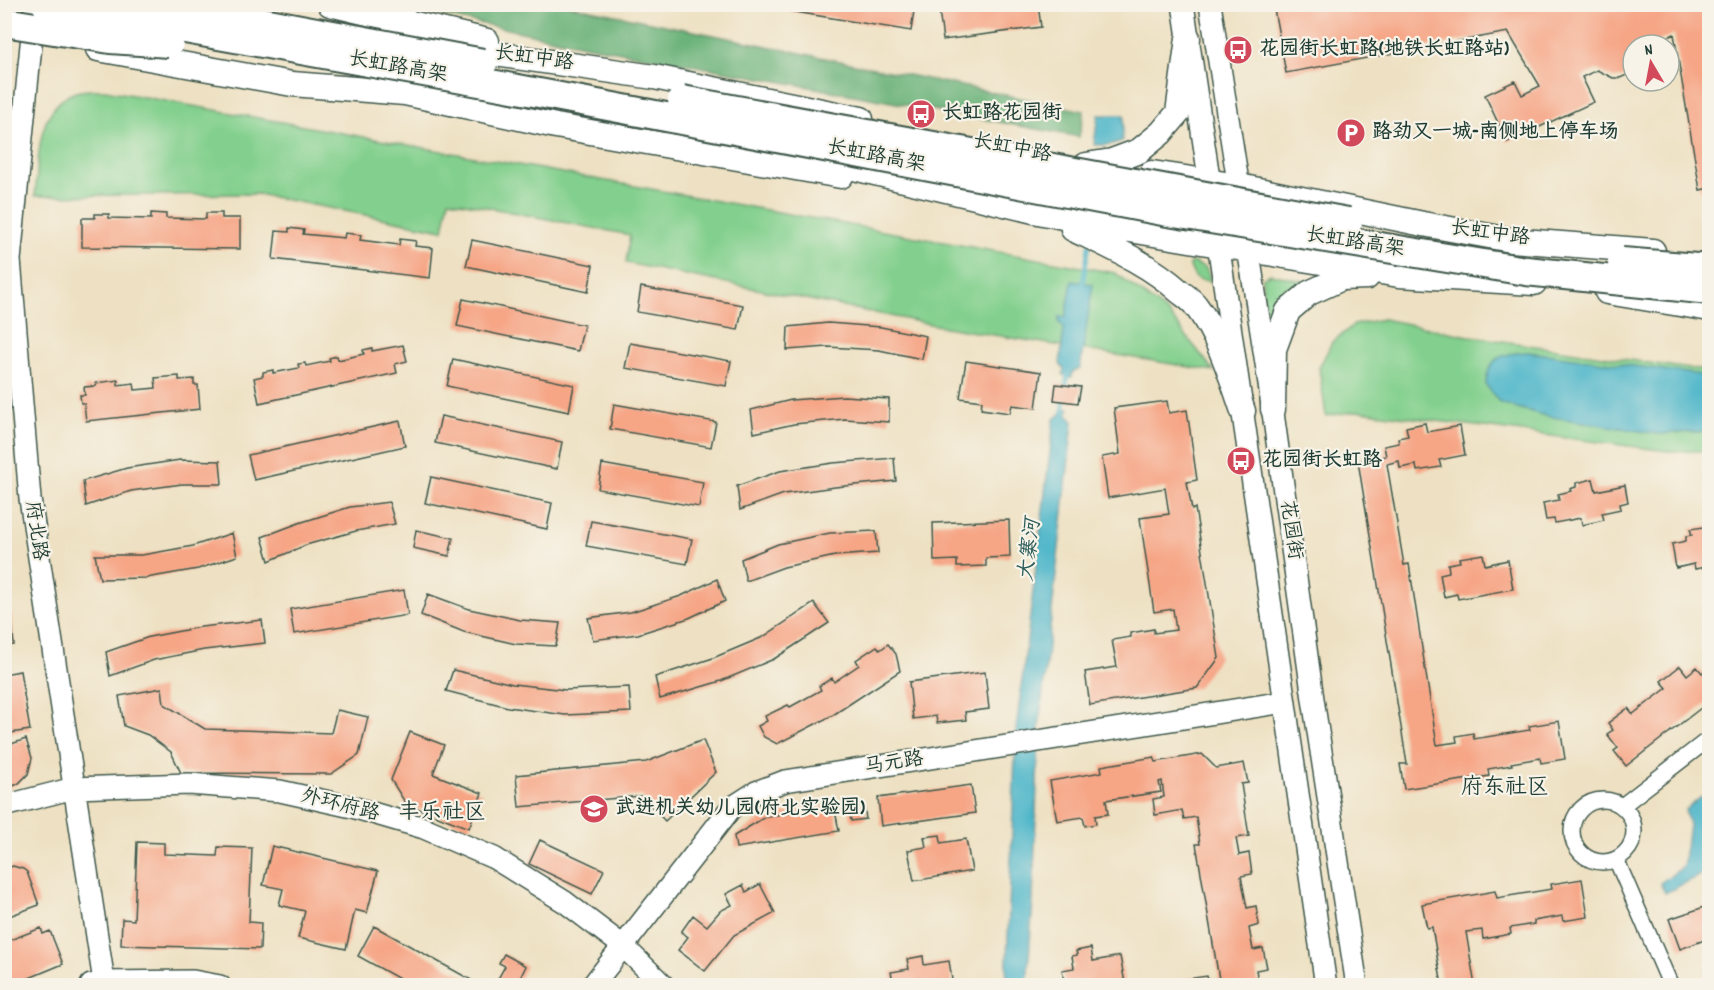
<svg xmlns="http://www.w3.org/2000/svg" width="1714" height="990" viewBox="0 0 1714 990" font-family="Dekko,'LXGW WenKai TC',sans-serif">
	<rect width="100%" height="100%" fill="#f7f3e8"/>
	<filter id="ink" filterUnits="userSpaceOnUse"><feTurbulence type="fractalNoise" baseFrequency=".0167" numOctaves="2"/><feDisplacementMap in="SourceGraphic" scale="12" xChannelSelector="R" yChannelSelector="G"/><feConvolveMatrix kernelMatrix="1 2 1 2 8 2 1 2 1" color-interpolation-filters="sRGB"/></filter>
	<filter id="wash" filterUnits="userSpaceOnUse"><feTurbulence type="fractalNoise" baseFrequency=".008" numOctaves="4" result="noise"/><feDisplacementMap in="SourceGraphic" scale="24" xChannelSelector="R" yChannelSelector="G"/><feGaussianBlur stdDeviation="1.35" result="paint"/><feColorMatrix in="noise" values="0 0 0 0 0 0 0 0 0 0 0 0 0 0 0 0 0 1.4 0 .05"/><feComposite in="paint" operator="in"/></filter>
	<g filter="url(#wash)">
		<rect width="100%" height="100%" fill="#eee1c3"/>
		<path fill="#83d08e" stroke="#518661" stroke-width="1.5" d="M105,90L1115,273L1168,313L1214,371L945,327L626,263L630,235L449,200L443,230L257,194L35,196C39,161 35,110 73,93C81,89 96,90 105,90Z
			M1192,262L1206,268L1211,281C1195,280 1195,280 1189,264Z
			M1271,274L1321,285L1266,333L1262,278Z
			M1383,319L1469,336L1690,369H1709V451H1667L1360,411L1326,416L1319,368L1332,342L1354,325Z"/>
		<path fill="#6ab279" stroke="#447856" stroke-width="1.5" d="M392,5H567L1084,111L1079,137L583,45Z"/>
		<path fill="#4bb5c9" stroke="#35797e" stroke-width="1.5" d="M1098,115H1124L1122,141L1109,145H1094Z
			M1072,281L1093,284L1080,369L1073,371L1072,377L1063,375L1064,369L1060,364L1064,327L1059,323V317L1066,316Z
			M1528,352L1709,376V431L1658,434L1546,416L1500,403L1486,385C1487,357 1503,353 1528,352Z
			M1062,408L1069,409L1068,415L1073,422L1039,727L1033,901L1027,985L1006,986L1016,730L1054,419L1061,414Z
			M1709,791V871L1665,893L1660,883L1683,867L1689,825L1685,810Z"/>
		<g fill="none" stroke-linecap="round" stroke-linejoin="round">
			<path stroke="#4bb5c9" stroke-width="4.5" d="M1082,287L1089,245
				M1063,412L1068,370"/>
		</g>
		<g id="blocks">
			<path fill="#f6a585" d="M771,4H915L911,31L771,8Z
				M982,4H1038L1041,27L943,40L939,10Z
				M1273,4H1710V188L1700,190L1674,34L1651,45H1633V67L1627,75L1620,78H1613L1597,70L1582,77L1594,102L1507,142L1485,95L1515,81L1522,95L1540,86L1508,32L1286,73Z
				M151,213L166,214V218L206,219V213H222V218H240V249L82,247V218H95V214H109V218L151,219Z
				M289,228L304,230L303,234L344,238L345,233L361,235L360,240L399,245L400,239L416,241L415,246L433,248L430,278L273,259L276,231L289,232Z
				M472,240L593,265L588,292L466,266Z
				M641,287L743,305L738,330L637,312Z
				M463,299L584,325L578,351L457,326Z
				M828,323L881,327L926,336L922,359L879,350L828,347L787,350L788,327Z
				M630,343L731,361L726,386L625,368Z
				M403,345L407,361L395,364L397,373L259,403L254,378L263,376V372L273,370V373L299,368L298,364L305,363L306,366L330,361L329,358L337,356L338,360L364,354L363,350L372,348V351Z
				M453,359L574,385L569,412L447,386Z
				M966,361L1041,372L1036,408L1012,405L1010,413L981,409L982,401L960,398Z
				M179,376V380L194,379V385H198L200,409L86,421L84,403H81L80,395H85L84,387L96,386V383L118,380V385L134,383L135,390L156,388L155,378Z
				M1056,384L1081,387L1078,403L1054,400Z
				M844,396L889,399V422L845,419L794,424L754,433L751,410L791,400Z
				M1167,401L1169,413L1187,410L1197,480L1187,482L1192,510L1195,508L1219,658L1197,688L1090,705L1085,672L1117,667L1112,640L1131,637L1130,633L1154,629V633L1176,630L1173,609L1154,612L1140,518L1169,514L1165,488L1108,498L1102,457L1120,454L1114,408Z
				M614,404L716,422L711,447L610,429Z
				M441,416L562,442L557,469L435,443Z
				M400,421L405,446L254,480L248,455Z
				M1425,423L1427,432L1460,426L1465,455L1439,460L1441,467L1417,471L1416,465L1400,468L1399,461L1387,464L1404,565L1409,564L1437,745L1457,742L1456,736L1473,733L1474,739L1530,730L1529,726L1559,721L1565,759L1541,763L1540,758L1511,763L1512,765L1488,769L1489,776L1404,789L1400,764H1407L1358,461L1386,456L1384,446L1399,443L1398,438L1408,436L1406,427Z
				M894,458L896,481L835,487L784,494L740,510L737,486L780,471L833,463Z
				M180,460L220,461L222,484H182L131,491L86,506L83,481L127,468Z
				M602,464L703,482L699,507L598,489Z
				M431,477L552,503L547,529L425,503Z
				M1593,479L1596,491L1625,485L1628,502L1620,504L1621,509L1602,513L1604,520L1582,525L1581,518L1555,523L1554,519L1546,520L1543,503L1559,500L1558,494L1571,491L1570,489L1576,487V483Z
				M389,502L395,524L356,531L306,545L269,561L262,537L299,523L350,507Z
				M1009,520L1010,557L986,558V566L957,567V560L934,561L933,523Z
				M591,521L692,539L687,564L586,546Z
				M1710,526V566L1695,569L1694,564L1676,568L1672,544L1686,541V536L1692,535L1690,529Z
				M416,530L453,538L449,556L413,548Z
				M876,531L878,553L835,556L784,567L746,581L741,559L778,544L830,533Z
				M232,533L237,556L198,569L146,578L100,579L95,555H142L193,546Z
				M1483,554L1485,565L1508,560L1513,589L1458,599L1457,594L1444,597L1440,574L1449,572L1448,564L1460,562L1459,558Z
				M717,579L725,601L689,618L638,634L593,640L588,618L631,612L681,596Z
				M404,590L408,615L294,634L290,609Z
				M428,594L469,609L520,620L560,623L556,646L516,644L464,632L421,615Z
				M814,603L829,623L774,659L721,681L660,699L655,677L713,658L763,637Z
				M4,613H11L14,645L4,646Z
				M262,620L265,643L204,650L154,660L110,676L106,652L149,637L201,627Z
				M888,644L896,654L900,671L833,715L777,744L764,737L758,726L767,721L765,716L788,705L790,707L821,690L819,686L832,678L834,682L859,665L856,660L877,646L880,650Z
				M1680,666L1687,675L1697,667L1702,673L1710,667V701L1626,766L1614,751L1618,748L1607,734L1613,730L1608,723L1628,708L1633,714L1667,688L1661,681Z
				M453,670L513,684L566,690L629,687L631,712L565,715L508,707L446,691Z
				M20,671L30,730L4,734V674Z
				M985,672L989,709L965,712L966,720L937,723L936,716L913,719L909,682Z
				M162,688L164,704L205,729L331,733L337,710L368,717L359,755L331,774L181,773L171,752L148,735L124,726L119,696Z
				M410,732L444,745L433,774L482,793L469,828L406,804L391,780Z
				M26,739L32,758L28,774L18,784L5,789V746Z
				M703,740L716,772L665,821L641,796L519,807L516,775L646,762Z
				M1202,754L1216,768L1244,763L1248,783L1241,784L1249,836L1236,838L1239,855L1249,853L1252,874L1241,876L1247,908L1256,906L1259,925L1249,928L1253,950L1263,948L1267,968L1256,970L1259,986H1181L1187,983L1186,979L1207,976L1208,981L1219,979L1196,844H1200L1196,817L1184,819L1182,810L1155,815L1153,799L1164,797L1162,781L1159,782L1161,792L1106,800L1108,814L1095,816L1096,824L1085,826L1083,817L1057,821L1050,781L1102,772L1101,766L1154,757L1156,762Z
				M971,785L975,813L881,826L878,798Z
				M834,805L839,831L736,848L734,836L765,817Z
				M864,805L866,819L851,821L849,807Z
				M940,835L941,843L966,839L972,871L914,881L908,850L926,847L924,837Z
				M540,840L604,870L592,894L529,864Z
				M137,842L164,843V854L217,856L218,847L252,848L249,922L261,923L260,949L121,945L122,919L134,920Z
				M272,846L378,871L367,913L355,910L346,949L298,938L305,911L279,905L283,889L263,885Z
				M13,866L23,869L27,872L39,905L4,918V869Z
				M1582,879L1588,917L1563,921L1562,916L1534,921V924L1510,928L1511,934L1483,939L1482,930L1466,932L1475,986H1442L1432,927L1427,928L1422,904L1495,891L1497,898L1552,889L1551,884Z
				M760,884L775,913L734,935L705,971L678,950L688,937L681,932L693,915L707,926L720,911L732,905L726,894L743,885L746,892Z
				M1710,905V938L1680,949L1669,919Z
				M374,926L482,986H412L358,956Z
				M41,928L43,934L50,931L63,964L10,986H5V942Z
				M1091,948L1093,961L1120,956L1125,983L1110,986H1065L1062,970L1074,968L1072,956L1077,955L1076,951Z
				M504,954L526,966L516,986H494L505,966L499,963Z
				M923,956L924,965L949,961L953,986H894L891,972L909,969L907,959Z"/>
		</g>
	</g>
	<g filter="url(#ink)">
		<use href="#blocks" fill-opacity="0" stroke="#3e5649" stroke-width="1.5"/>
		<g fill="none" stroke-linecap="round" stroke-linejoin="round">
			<g stroke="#3e5649" stroke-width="18">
				<path id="street" d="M1572 831a31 31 0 1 1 62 0a31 31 0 1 1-62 0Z
					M1622,806L1710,738
					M1616,859L1671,986"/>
			</g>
			<g stroke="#3e5649" stroke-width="24">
				<path id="secondary" d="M35,4L10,260L30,499L104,982
					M1183,4L1212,198
					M1210,4L1241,201
					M1216,229L1326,986
					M1246,235L1267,370L1313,699L1357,986
					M4,806L74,788L189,784L280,791L352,807L424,828L494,858L565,902L623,946L664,986
					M91,985L104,982L193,981L220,986
					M592,986L731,808L756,792L785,781L1285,702"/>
			</g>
			<g stroke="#3e5649" stroke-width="27">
				<path id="primary" d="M330,4L487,41
					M98,49L292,84L405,93L556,126L841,176
					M461,49L654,77L861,119
					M825,161L1034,211L1106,226L1399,275L1534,283
					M1086,165L1112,161L1139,151L1161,133L1178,113L1188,38
					M1152,173L1239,186L1423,224L1511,240L1653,251
					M1073,229C1110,247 1148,263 1179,291C1185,296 1192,300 1196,306C1219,336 1231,376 1243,411
					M1607,292L1710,309
					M1273,409L1274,349L1288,311L1309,293L1342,278L1367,277"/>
			</g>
			<use href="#street" stroke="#fff" stroke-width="15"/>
			<use href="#secondary" stroke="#fff" stroke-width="21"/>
			<use href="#primary" stroke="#fff" stroke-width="24"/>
			<g stroke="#3e5649" stroke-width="32" stroke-linecap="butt">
				<path id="highway-bridge" d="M46,4L518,89L1168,212L1526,271L1710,290
					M167,4L483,63
					M4,22L110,39L169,43
					M682,100L1348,222
					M1622,262L1710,269"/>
			</g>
			<use href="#highway-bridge" stroke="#fff" stroke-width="28"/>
		</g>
	</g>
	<defs>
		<g id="bus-disc" transform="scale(1.5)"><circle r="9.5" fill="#d1495b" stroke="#f7f3e8"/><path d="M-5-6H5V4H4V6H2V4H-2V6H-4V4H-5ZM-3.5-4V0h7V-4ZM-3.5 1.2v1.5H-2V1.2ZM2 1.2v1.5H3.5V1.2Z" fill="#fff"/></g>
		<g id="parking-disc" transform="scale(1.5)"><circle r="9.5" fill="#d1495b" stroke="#f7f3e8"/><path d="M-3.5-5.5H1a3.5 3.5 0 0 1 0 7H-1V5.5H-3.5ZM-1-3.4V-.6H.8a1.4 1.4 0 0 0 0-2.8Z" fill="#fff"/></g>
		<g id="school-disc" transform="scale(1.5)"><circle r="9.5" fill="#d1495b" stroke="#f7f3e8"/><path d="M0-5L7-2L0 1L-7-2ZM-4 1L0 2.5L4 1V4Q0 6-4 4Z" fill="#fff"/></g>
	</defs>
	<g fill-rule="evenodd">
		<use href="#bus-disc" x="1238" y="50"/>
		<use href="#bus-disc" x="921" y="114"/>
		<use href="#parking-disc" x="1351" y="133"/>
		<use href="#bus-disc" x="1241" y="461"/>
		<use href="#school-disc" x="594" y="809"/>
	</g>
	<g text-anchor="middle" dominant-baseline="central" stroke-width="4.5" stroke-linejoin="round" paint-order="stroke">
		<g font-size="20" font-weight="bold" fill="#1f3d34" stroke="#f7f3e8" text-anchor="start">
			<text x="1259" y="50">花园街长虹路(地铁长虹路站)</text>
			<text x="942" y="114">长虹路花园街</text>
			<text x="1372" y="133">路劲又一城-南侧地上停车场</text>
			<text x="1262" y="461">花园街长虹路</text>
			<text x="615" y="809">武进机关幼儿园(府北实验园)</text>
		</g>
		<g font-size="20" fill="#1f3d34" stroke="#f7f3e8">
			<text transform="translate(534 59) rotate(8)">长虹中路</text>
			<text transform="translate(398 68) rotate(10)">长虹路高架</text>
			<text transform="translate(1012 149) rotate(11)">长虹中路</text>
			<text transform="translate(876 157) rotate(11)">长虹路高架</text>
			<text transform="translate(1490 234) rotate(8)">长虹中路</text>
			<text transform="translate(1355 243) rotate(9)">长虹路高架</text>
			<text transform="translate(1290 530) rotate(82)">花园街</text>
			<text transform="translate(35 531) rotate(82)">府北路</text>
			<text transform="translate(894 764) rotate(-9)">马元路</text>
			<text transform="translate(340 806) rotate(14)">外环府路</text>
		</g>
		<g font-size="21" font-style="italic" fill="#2a5b59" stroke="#f7f3e8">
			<text transform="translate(1031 550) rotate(-83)">大寨河</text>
		</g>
		<g font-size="22" fill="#1f3d34" stroke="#f7f3e8">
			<text x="1505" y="788">府东社区</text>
			<text x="442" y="813">丰乐社区</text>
		</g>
	</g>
	<rect width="1714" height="990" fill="none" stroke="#f7f3e8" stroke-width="24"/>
	<g transform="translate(1651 63) rotate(350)"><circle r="28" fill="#f7f3e8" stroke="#a1aaa0" stroke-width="1.5"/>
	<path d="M0-4.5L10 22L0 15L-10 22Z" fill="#d1495b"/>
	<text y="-9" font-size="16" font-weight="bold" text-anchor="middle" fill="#1f3d34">N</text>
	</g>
</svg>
